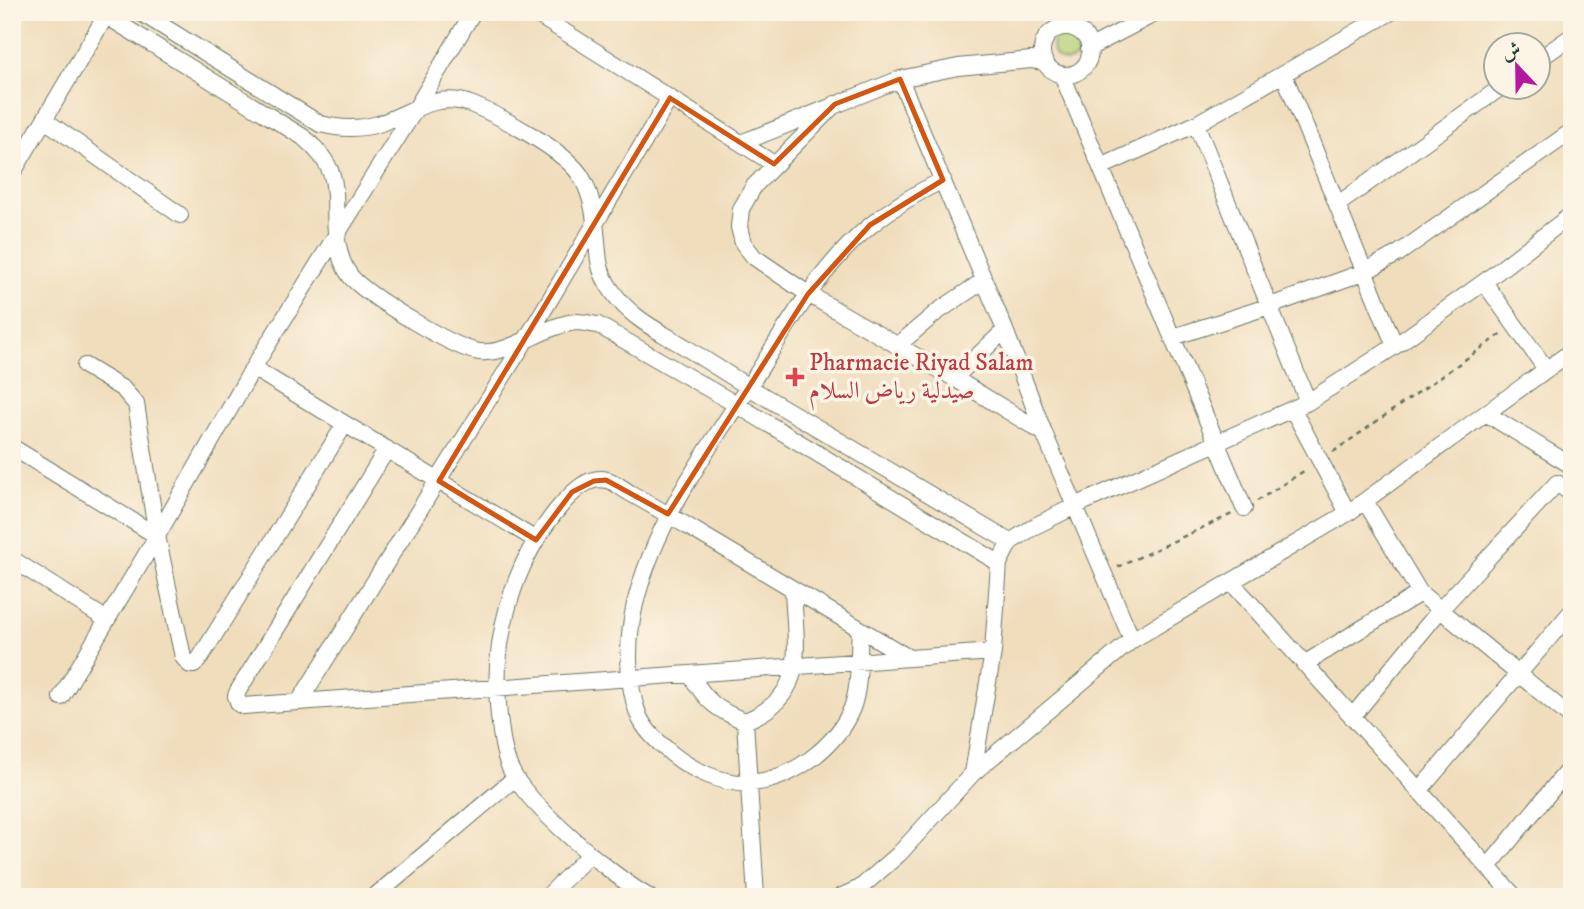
<svg xmlns="http://www.w3.org/2000/svg" width="1584" height="909" viewBox="0 0 1584 909" font-family="'IM FELL DW Pica',Amiri,serif">
	<rect width="100%" height="100%" fill="#fcf5e5"/>
	<filter id="ink" filterUnits="userSpaceOnUse"><feTurbulence type="fractalNoise" baseFrequency=".0143" numOctaves="2"/><feDisplacementMap in="SourceGraphic" scale="14" xChannelSelector="R" yChannelSelector="G"/><feConvolveMatrix kernelMatrix="1 2 1 2 8 2 1 2 1" color-interpolation-filters="sRGB"/></filter>
	<filter id="wash" filterUnits="userSpaceOnUse"><feTurbulence type="fractalNoise" baseFrequency=".00686" numOctaves="4" result="noise"/><feDisplacementMap in="SourceGraphic" scale="28" xChannelSelector="R" yChannelSelector="G"/><feGaussianBlur stdDeviation="1.57" result="paint"/><feColorMatrix in="noise" values="0 0 0 0 0 0 0 0 0 0 0 0 0 0 0 0 0 1.4 0 .05"/><feComposite in="paint" operator="in"/></filter>
	<g filter="url(#wash)">
		<rect width="100%" height="100%" fill="#f0ddbc"/>
		<path fill="#b5cf75" stroke="#6a8654" stroke-width="2" d="M1052 46a15 15 0 1 1 30 0a15 15 0 1 1-30 0Z"/>
	</g>
	<g filter="url(#ink)">
		<g fill="none" stroke-linecap="round" stroke-linejoin="round">
			<g stroke="#687564" stroke-width="18">
				<path id="minor" d="M100,12L303,137C353,179 326,203 340,254C342,263 348,275 355,281C374,299 456,350 480,352C511,355 545,324 577,322C583,322 591,324 598,325L737,405L999,563
					M140,12L320,124C340,129 358,130 378,124C410,114 436,90 473,105C502,117 568,152 582,178C597,205 595,232 599,261C602,282 620,304 637,317C651,328 667,336 682,345C713,365 745,385 777,404C854,450 932,496 1010,542
					M533,12L774,164
					M1042 51a24 24 0 1 1 48 0a24 24 0 1 1-48 0Z
					M1089,48L1158,12
					M1538,60L1572,36
					M1062,75L1244,508
					M1284,75L1395,346
					M900,79L1005,330L1044,433L1132,640
					M835,104L754,186L741,209L739,227L743,243L754,257L808,294L954,378L1044,433
					M46,121L180,215
					M1196,124L1308,402
					M741,143L900,79L958,67L1031,60L1044,62
					M1101,167L1196,124L1391,12
					M12,174L108,12
					M1337,205L1500,88
					M1484,282L1546,369
					M1173,337L1270,306L1364,272L1399,253L1572,131
					M897,346L937,312L983,281
					M85,366L123,389L136,404L157,536L183,657L190,665H194L200,658L345,424
					M253,368L536,540
					M954,378L1005,330
					M1293,410L1348,513
					M1487,414L1572,466
					M12,447L157,536
					M387,449L238,691L236,696L239,704L243,706L993,652
					M1365,501L1420,593L1572,718
					M12,559L107,620
					M1232,583L1515,897
					M860,629C858,654 861,684 852,708C836,747 792,780 750,783C723,785 692,770 672,754C659,743 644,730 638,714C626,681 627,638 635,604C655,522 707,450 753,380C787,326 821,266 871,225C893,207 918,192 943,180
					M1304,664L1420,593
					M690,674C706,701 716,710 745,721C810,696 795,646 793,589
					M61,697L157,536L253,368L418,105L473,12
					M299,702L527,338L670,98
					M1352,717L1440,610L1557,483L1572,494
					M745,721L756,897
					M973,773L1132,640L1348,513L1572,351
					M1419,791L1572,611
					M1488,867L1572,765
					M374,897L515,778
					M547,897L590,854
					M649,897C614,878 525,803 510,768C503,752 501,733 499,716C491,641 512,562 562,504C573,492 589,475 607,480C615,482 623,489 630,493C653,506 676,519 699,533C769,574 839,616 909,658
					M840,897L860,888L899,854L973,773L993,652L999,563L1010,542L1037,525L1075,506L1308,402L1395,346L1484,282L1572,214"/>
			</g>
			<path stroke="#687564" stroke-width="2.5" stroke-dasharray="5 5" stroke-linecap="butt" d="M1333,452L1503,333
				M1257,501L1307,469
				M1118,567L1232,514"/>
			<use href="#minor" stroke="#fff" stroke-width="16"/>
		</g>
	</g>
	<path fill="none" stroke="#d45610" stroke-width="5" stroke-linejoin="round" d="M900,79L943,180L870,225L808,294L668,514L606,480L594,481L572,492L536,540L439,481L670,98L774,164L835,104Z"/>
	<path fill="#e0444e" stroke="#fcf5e5" stroke-width="2.5" d="M791.5 366.5h7v7h7v7h-7v7h-7v-7h-7v-7h7z"/>
	<g text-anchor="middle" dominant-baseline="central" stroke-width="7" stroke-linejoin="round" paint-order="stroke">
		<g font-size="24" fill="#be3a42" stroke="#fcf5e5" text-anchor="start">
			<text x="809" y="363">Pharmacie Riyad Salam<tspan x="809" dy="28">صيدلية رياض السلام</tspan></text>
		</g>
	</g>
	<rect width="1584" height="909" fill="none" stroke="#fcf5e5" stroke-width="42"/>
	<g transform="translate(1517 66) rotate(338)"><circle r="33" fill="#fcf5e5" stroke="#a4ab9e" stroke-width="2"/>
	<path d="M0-5L12 26L0 18L-12 26Z" fill="#b5179e"/>
	<text y="-10" font-size="19" font-weight="bold" text-anchor="middle" fill="#1f3d34">ش</text>
	</g>
</svg>
